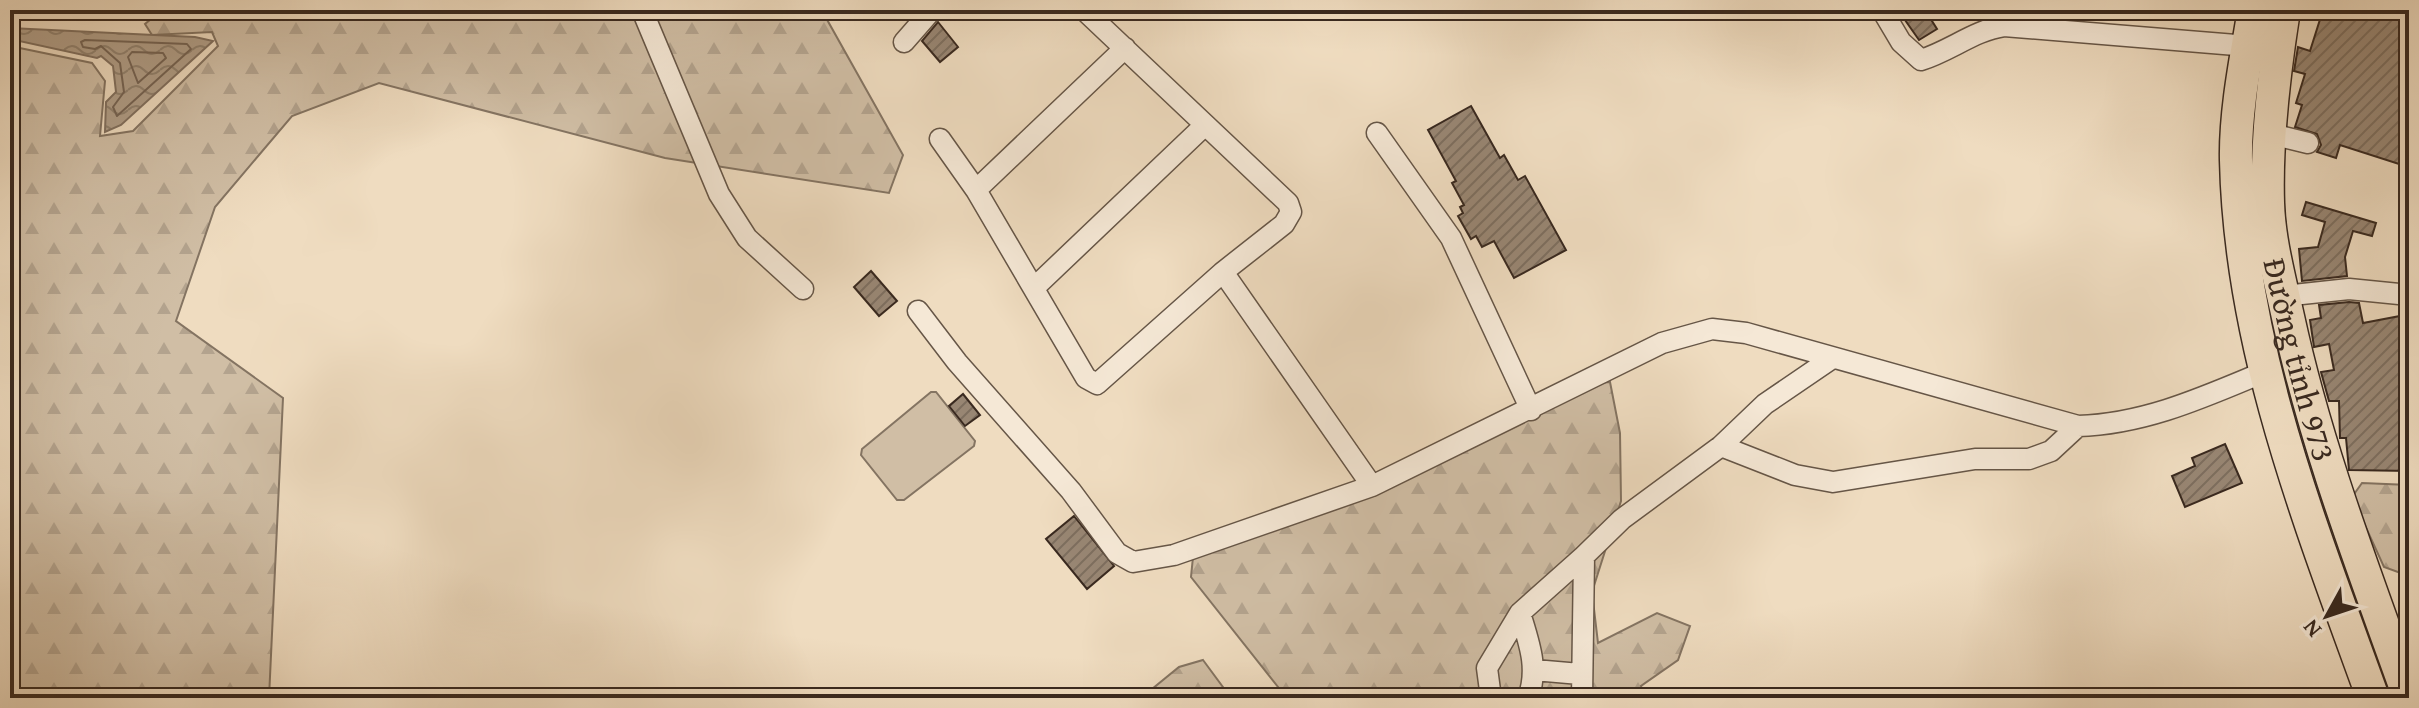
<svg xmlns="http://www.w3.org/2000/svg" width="2419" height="708" viewBox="0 0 2419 708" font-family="'Gentium Book Plus',serif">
	<defs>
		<pattern id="forest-firs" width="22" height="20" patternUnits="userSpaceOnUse" patternTransform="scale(2)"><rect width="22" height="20" fill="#d0bea5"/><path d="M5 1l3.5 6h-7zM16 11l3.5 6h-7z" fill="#b3a38e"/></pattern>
		<pattern id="water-waves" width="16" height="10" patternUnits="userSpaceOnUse" patternTransform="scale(2)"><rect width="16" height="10" fill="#b19f89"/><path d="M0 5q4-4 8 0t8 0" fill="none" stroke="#91826f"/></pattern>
		<pattern id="building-hatch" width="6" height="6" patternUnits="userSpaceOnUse" patternTransform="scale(2)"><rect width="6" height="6" fill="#988673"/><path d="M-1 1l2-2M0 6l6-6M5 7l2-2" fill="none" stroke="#7d6e5e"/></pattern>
	</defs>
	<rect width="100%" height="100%" fill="#efdcc0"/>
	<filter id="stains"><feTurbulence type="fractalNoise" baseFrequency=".0025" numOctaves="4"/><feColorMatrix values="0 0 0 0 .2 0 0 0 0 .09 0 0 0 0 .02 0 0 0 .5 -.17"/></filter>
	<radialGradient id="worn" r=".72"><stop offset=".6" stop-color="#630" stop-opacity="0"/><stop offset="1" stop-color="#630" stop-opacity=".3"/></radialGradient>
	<path fill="#d0bea5" stroke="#847462" stroke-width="2" d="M931,392H936L975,441L974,446L904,500H897L861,455L862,449Z"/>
	<path fill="url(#forest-firs)" stroke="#847462" stroke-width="2" d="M162,10H830L825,16L903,155L889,193L665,158L379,83L292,116L215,207L176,321L283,398L269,698H10V46L92,63L105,81L100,136L133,131L218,46L212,32L152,35L145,24Z
		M1610,382L1620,433L1621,501L1592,592L1598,643L1657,613L1690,626L1678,660L1641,686L1644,698H1281L1282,692L1191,577L1193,557L1597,383Z
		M2362,483L2409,485V576L2384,567L2352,497Z
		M1203,660L1231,698H1141L1179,667Z"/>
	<path fill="url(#water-waves)" stroke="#81705f" stroke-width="2" d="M10,28L195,37L213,41L121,125L105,132L106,102L116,92L113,66L101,56L97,58L10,39Z"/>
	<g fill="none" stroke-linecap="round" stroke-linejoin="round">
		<path stroke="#756454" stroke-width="2" d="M85,40L187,44L191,49L117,116L113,107L124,92L120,63L101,46L95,49L83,47L81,42Z
			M132,52L163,53L166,58L138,83L128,57Z"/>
	</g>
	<path fill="url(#building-hatch)" stroke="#39291f" stroke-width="2" d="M1898,10H1925L1937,29L1919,40Z
		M2323,10L2409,12V132L2399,164L2340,145L2336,158L2317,152L2321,145L2317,134L2295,127L2302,105L2296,103L2305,74L2294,71L2298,47L2310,51Z
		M938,22L958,47L940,62L922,41Z
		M1471,106L1500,158L1504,155L1518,180L1525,176L1566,250L1514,278L1494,241L1482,247L1476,236L1471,239L1458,216L1463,213L1460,207L1464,205L1452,183L1456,181L1428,130Z
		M2306,202L2376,223L2372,236L2353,231L2345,257L2347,276L2302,281L2299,249L2318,247L2325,222L2302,215Z
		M871,271L897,301L879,316L854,287Z
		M2349,302L2359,303L2363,323L2400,316L2408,389L2409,471L2349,470L2346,438H2340L2339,401H2329L2321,372L2334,370L2329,344L2314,347L2310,320L2321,318L2319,305Z
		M963,394L980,415L965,426L949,406Z
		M2225,444L2242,483L2185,507L2172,476L2195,466L2192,458Z
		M1074,516L1114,566L1087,589L1046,539Z"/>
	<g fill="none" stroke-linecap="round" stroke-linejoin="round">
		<g stroke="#665647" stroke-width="23">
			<path id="minor" d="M642,10L719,194L747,238L803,289
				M1882,10L1901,42L1921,60C1950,51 1975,30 2004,26L2248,46
				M904,42L932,10
				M1377,133L1451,238L1531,410
				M2271,134L2308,143
				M940,139L976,190L1086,378L1097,384L1223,272L1284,224L1291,212L1288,203L1084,10
				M976,190L1125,48
				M1223,272L1372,486
				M1035,287L1204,126
				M2283,296L2349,289L2409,295
				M918,311L957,362L1071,491L1117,553L1133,562L1174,555L1372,486L1662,343L1712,329L1746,333L2078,426C2145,424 2204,397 2264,372
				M1721,446L1795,475L1833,482L1975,459H2029L2051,451L2078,426
				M1520,613C1529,643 1539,668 1528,698
				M1534,670L1580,674
				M1491,698L1487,668L1520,613L1584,556
				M1582,698L1584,556L1622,519L1721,446L1765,404L1831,359"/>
		</g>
		<g stroke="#39291f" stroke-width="35">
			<g id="primary">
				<path d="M2254,10C2246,58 2235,112 2236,160C2240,349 2310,523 2373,698"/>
				<path id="s1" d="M2284,10C2274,73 2266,139 2268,203C2269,240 2280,280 2288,317C2316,447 2364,571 2409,697"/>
			</g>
		</g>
		<use href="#minor" stroke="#f5e8d6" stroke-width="20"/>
		<use href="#primary" stroke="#efdcc0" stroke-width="32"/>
	</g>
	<g text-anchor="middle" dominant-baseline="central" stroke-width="7" stroke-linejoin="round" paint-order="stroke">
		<g font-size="32" fill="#39291f" stroke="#f5e8d6">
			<text stroke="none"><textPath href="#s1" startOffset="354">Đường tỉnh 973</textPath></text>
		</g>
	</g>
	<rect width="2419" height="708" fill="none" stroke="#efdcc0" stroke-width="40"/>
	<rect x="12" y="12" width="2395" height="684" fill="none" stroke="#39291f" stroke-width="4"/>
	<rect x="20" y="20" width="2379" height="668" fill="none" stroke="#39291f" stroke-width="2"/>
	<g transform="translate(2327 616) rotate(230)" stroke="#f5e8d6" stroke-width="6" paint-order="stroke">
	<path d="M0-6L14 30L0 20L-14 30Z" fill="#39291f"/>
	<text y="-12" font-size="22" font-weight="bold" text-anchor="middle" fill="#39291f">N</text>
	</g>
	<rect width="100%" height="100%" filter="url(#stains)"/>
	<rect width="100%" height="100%" fill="url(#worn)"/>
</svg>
